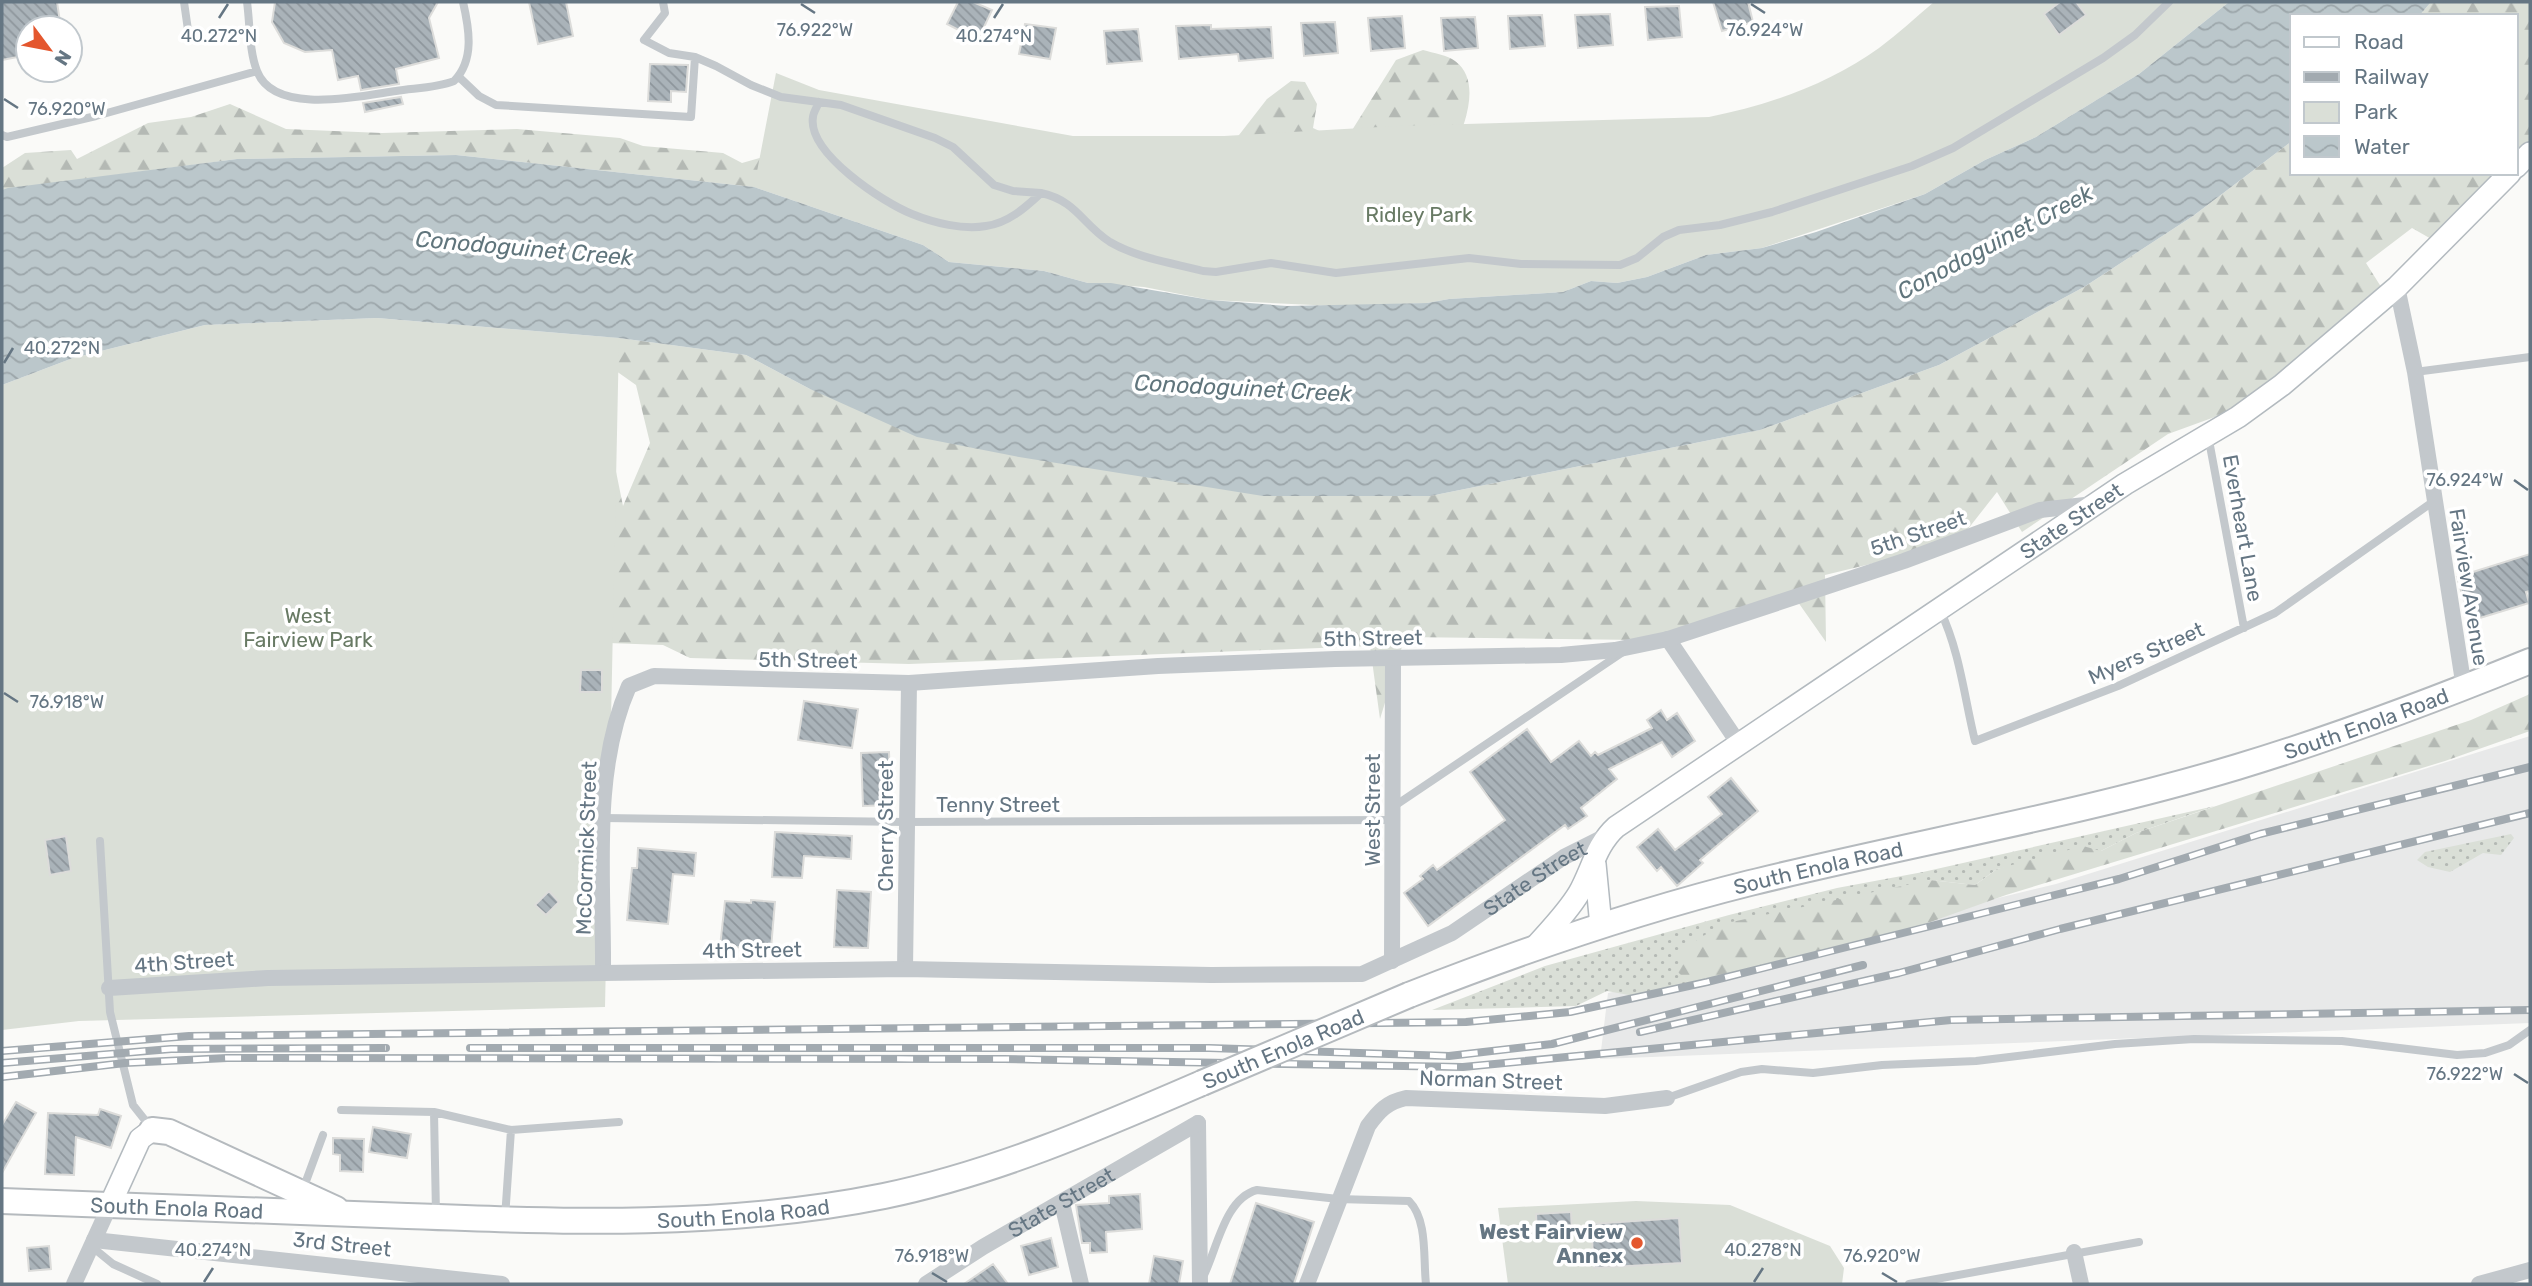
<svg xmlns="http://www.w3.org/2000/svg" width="2532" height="1286" viewBox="0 0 2532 1286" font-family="Rubik,sans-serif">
	<defs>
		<pattern id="grass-dots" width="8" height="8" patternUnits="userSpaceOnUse" patternTransform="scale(1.75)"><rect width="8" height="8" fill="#dadfd7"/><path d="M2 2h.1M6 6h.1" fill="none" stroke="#b4b9b4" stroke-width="1.8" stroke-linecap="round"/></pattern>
		<pattern id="forest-firs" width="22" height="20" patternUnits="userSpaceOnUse" patternTransform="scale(1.75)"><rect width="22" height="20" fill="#dadfd7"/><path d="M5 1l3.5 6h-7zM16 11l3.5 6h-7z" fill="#b4b9b4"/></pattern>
		<pattern id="water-waves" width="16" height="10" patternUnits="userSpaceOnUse" patternTransform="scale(1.75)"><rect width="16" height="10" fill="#bbc7cb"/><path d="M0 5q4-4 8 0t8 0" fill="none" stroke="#9ca6aa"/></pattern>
		<pattern id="building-back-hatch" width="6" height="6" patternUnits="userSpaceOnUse" patternTransform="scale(1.75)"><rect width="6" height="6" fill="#aab3b9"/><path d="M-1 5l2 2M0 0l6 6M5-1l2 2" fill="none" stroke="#8e969c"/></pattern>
	</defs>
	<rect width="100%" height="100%" fill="#fafaf8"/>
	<path fill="#e8e9e9" d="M2530,736V1023L1600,1059L1608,993L2056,884Z"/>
	<path fill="url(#grass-dots)" d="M2215,806L2136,833L2101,851L1997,869L1975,885L1930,880L1678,971L1691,985L1645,998L1607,991L1576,1006L1432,1010L1545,966L1729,915L1837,888L1923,872Z
		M2511,834L2514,838L2501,855L2483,853L2450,872L2428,867L2417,860L2425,852Z"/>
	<path fill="url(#forest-firs)" d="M2431,2H2530V144L2516,158V16H2419Z
		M1423,50C1433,53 1448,55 1455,61C1481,80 1466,121 1456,145L1232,144L1267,99L1291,81L1305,82L1317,104L1313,128L1328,135H1349L1396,60Z
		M230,104L286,129L382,133L517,129L620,138L643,146L723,153L742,163L791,149L874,215L754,187L456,155L237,159L2,190V168L25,153L71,150L77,159L148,123L191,117Z
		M2292,141V173H2501L2433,240L2412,228L2366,263L2383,290L2234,410L2168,434L2022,532L1997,492L1957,543L1825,575L1826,642L1793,595L1639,640L1405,637L1380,719L1370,646L909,664L690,658L663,645L608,643L605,417L623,506L650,443L636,385L565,335L619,338L746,355L810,389L1430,496L1760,430L1939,365L2084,287L2193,216Z
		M2530,694V731L2445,761L2006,895L1866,945L1691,985L1677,971L1683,949L1722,924L1930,880L1975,885L1997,869L2083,846L2101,851L2136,833L2471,720Z"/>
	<path fill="#dadfd7" d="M1934,2H2229L2139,74L2036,137L1985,160L1925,194L1762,248L1706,255L1647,277L1617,283L1591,281L1563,292L1449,299L1427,303L1335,306L1210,300L1144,287L1088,283L1044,271L949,262L923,245L754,187L776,73L819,90L1073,136H1224L1397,126L1709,117C1769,105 1829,84 1879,48C1898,34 1916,17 1934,2Z
		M377,318L619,338L605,1007L79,1021L2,1030V385L73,358L205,325Z
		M1636,1201L1730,1205L1830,1246L1844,1268L1842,1284H1508L1498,1208Z"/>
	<path fill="url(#water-waves)" d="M2229,2H2431L2419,16H2292V141L2193,216L2084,287L1939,365L1760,430L1430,496H1263L1019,457L917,437L810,389L746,355L619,338L377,318L205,325L73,358L2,385V190L8,188L237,159L456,155L754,187L923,245L949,262L1044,271L1088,283H1111L1210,300L1287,306L1427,303L1449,299L1563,292L1591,281L1617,283L1647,277L1706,255L1762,248L1816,232L1925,194L1985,160L2036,137L2139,74Z"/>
	<path fill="url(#building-back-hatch)" stroke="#dcdcda" stroke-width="2" d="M2,2H57L61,28H28V55L2,60Z
		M275,2H438L429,18L439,58L396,69L399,84L361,90L358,76L338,80L332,50L305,52L284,43L272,22Z
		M529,2H566L573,36L538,44Z
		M958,2H973L992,10L978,40L947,24Z
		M1713,2H1748L1753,22L1722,31Z
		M2060,2H2076L2086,15L2059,35L2044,14Z
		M1679,6L1682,37L1648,40L1645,7Z
		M1610,14L1613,45L1578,48L1575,15Z
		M1542,15L1545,46L1510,49L1508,16Z
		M1402,16L1405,48L1371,51L1368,18Z
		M1475,17L1478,48L1444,51L1441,18Z
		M1335,22L1338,53L1304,56L1301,23Z
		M1025,24L1056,28L1050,59L1019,54Z
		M1211,25V29L1271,27L1273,58L1239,61L1238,54L1179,59L1176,26Z
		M1138,29L1142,61L1107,64L1104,31Z
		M650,64L688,65L686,92L671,91V102L648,101Z
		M401,97L403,104L365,112L363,103Z
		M2530,554V591L2526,592L2529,603L2470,621L2457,577Z
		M581,670H602V692H580Z
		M804,701L858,709L852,748L798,740Z
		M1661,710L1667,720L1677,713L1695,741L1672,757L1662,742L1609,769L1617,779L1581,808L1587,816L1568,829L1565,825L1428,926L1404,893L1423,879L1420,876L1433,865L1437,870L1505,820L1470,772L1527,729L1551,762L1579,741L1591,756L1595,752L1598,755L1652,728L1647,720Z
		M889,752L891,805L863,806L861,753Z
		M1731,778L1758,811L1700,860L1703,863L1677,886L1661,867L1657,871L1637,847L1658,829L1675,850L1722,814L1708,797Z
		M775,832L852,836L851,859L804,856L802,878L772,877Z
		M66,836L71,871L50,875L45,840Z
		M638,848L696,853L694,876L673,874L668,924L627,920L632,868H637Z
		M837,890L871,892L868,948L834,947Z
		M549,891L559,902L546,915L535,905Z
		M751,900L775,902L771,948L720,947L725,901L751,903Z
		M16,1102L36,1113L2,1173V1125Z
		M100,1109L121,1116L111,1148L76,1137L74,1175L45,1174L48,1113L98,1115Z
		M373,1127L411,1134L407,1158L369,1152Z
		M333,1138L364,1139L363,1172L340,1171V1155L333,1154Z
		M1140,1194L1142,1229L1106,1232L1107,1252L1090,1253V1243H1082L1076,1205L1109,1203V1196Z
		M1256,1203L1314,1222L1294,1284H1230Z
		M1571,1212L1572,1232L1537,1233L1536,1214Z
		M1679,1218L1682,1263L1594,1268L1591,1224Z
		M1051,1238L1058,1267L1029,1275L1021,1246Z
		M49,1246L51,1269L29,1271L27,1248Z
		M1154,1256L1183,1261L1179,1284H1149Z
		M993,1264L1008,1284H964Z"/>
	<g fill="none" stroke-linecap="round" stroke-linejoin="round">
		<g stroke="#b3babf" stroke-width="24">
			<g id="secondary">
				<path d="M2516,167L2530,153"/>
				<path d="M1595,864L1601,926"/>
				<path id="s3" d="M1534,948C1550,930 1567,913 1579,893C1592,870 1596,845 1616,827L2125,484L2238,417L2282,385L2397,287L2510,173"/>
				<path d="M110,1205L140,1139L152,1130"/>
			</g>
		</g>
		<g stroke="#b5babe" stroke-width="28">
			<g id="primary">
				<path id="s4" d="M1409,995C1521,951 1634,912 1750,883C1912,843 2077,815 2237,767C2337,737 2434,700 2530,661"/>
				<path d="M152,1130L169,1132L336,1209"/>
				<path id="s5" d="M2,1201C137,1206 272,1211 407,1216C567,1222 726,1228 884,1196C995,1173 1098,1128 1202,1083"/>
			</g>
		</g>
		<path stroke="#c3c8cc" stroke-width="8" d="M184,2L188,30
			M247,2C250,23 249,51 257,71C274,116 361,96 396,91C415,88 436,88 454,81C475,60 469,28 463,2
			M663,2L665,13L644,40L669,53L695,57L716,66L751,85L781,97L841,105L935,138L953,147L994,185L1013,191L1041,193
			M459,77L479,96L496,105L691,117L695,57
			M819,102C817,107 813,113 813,117C807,153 884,203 912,214C934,223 963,230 986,226C1008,223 1025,208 1041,193C1077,201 1082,224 1110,242C1137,258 1173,263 1203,271L1216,272L1271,263L1336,273L1469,258L1521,264L1620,265L1637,258L1663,237L1679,230L1720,225L1772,212L1912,166L1953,148L2103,58L2135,35L2169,2
			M2,135L7,137L96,116L257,71
			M2415,372L2530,357
			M2208,435L2244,628
			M1940,610C1960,652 1964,696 1975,741L2118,686L2275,613L2434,501
			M1393,807L1623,652
			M604,818L905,822L1393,820
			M100,841L110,1012L133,1105L152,1129
			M1667,1098L1741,1072L1762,1069L1813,1073L1882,1065L1976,1061L2115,1044L2194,1039L2342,1041L2457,1055L2485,1053L2509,1045L2530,1030
			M341,1110L434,1112L436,1214
			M434,1112L511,1130L619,1122
			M302,1192L323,1135
			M505,1218L511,1130
			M91,1246L113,1264L157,1284
			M1204,1275C1217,1249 1225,1198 1257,1190L1338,1199L1409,1201C1428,1220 1423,1259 1426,1284
			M1909,1284L2139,1242"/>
		<g stroke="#c3c8cc" stroke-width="16">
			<path d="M2397,287L2415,372L2464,688"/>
			<path d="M1668,639L1739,744"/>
			<path d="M1392,961L1393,659"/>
			<path d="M905,969L909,683"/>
			<path d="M603,973C604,880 591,772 629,686L654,676L909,683L1158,666L1335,659L1561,655L1615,650L1668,639L1904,561L2040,510L2094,504"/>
			<path id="s1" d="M109,988L268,978L603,973L905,969L1211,975L1362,974L1452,933L1564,857L1606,836"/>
			<path d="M1198,1123L1200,1284"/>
			<path d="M1062,1203L1081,1284"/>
			<path d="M94,1240L502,1284"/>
			<path d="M2074,1252L2081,1284"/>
			<path d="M74,1284L110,1205"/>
			<path id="s2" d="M926,1284L983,1247L1198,1123"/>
			<path d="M1307,1284L1368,1126C1379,1111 1387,1102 1406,1098L1605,1106L1667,1098"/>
			<path d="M2479,1284L2530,1270"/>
		</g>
		<use href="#secondary" stroke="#fff" stroke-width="21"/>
		<use href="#primary" stroke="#fff" stroke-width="24"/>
		<g stroke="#a2aab0" stroke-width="8">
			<path id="rail" d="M1640,1032L1899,973L2060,929L2530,813
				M470,1048H1209L1449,1056L1552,1044L1863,965
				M2,1051L189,1036L1466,1022L1570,1012L1707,982L2119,879L2260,834L2530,767
				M2,1063L171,1049L386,1048
				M2,1077L125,1063L227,1058L1004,1059L1463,1067L1951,1020L2530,1010"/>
		</g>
		<use href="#rail" stroke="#fff" stroke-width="5" stroke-dasharray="16" stroke-linecap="butt"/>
		<g stroke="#b5babe" stroke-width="28" stroke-linecap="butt">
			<g id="primary-bridge">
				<path id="s6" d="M1202,1083L1409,995"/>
			</g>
		</g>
		<use href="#primary-bridge" stroke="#fff" stroke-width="24"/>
	</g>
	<path fill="none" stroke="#657683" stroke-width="2.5" d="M801,4L815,13M1751,4L1765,13M219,18L228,4M994,18L1003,4M4,99L18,108M4,363L13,348M2514,480L2528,490M4,693L18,702M2514,1074L2528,1083M932,1273L947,1282M1882,1273L1897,1282M204,1282L213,1268M1754,1282L1763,1268"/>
	<circle fill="#e4572e" stroke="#fff" stroke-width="2.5" cx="1637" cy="1243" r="7"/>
	<g text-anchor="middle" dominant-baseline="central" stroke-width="7" stroke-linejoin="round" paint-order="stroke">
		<g font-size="21" fill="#687a64" stroke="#fff">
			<text x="1419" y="214">Ridley Park</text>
			<text x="308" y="615">West<tspan x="308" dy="24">Fairview Park</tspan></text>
		</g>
		<g font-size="21" fill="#657683" stroke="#fff">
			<text stroke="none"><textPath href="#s3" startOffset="696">State Street</textPath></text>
			<text transform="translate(2243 528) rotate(80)">Everheart Lane</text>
			<text transform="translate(1918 533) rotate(-19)">5th Street</text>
			<text transform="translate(2469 587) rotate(81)">Fairview Avenue</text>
			<text transform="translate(1373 638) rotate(-1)">5th Street</text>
			<text transform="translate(2146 653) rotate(-24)">Myers Street</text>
			<text transform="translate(808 660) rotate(1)">5th Street</text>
			<text stroke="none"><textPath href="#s4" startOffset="996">South Enola Road</textPath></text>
			<text x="998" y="804">Tenny Street</text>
			<text transform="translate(1372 810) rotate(-90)">West Street</text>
			<text transform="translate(885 826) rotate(-90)">Cherry Street</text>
			<text transform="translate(586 848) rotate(-88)">McCormick Street</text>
			<text stroke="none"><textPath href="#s4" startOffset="429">South Enola Road</textPath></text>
			<text stroke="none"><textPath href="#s1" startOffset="1452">State Street</textPath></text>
			<text transform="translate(752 950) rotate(-1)">4th Street</text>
			<text transform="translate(184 962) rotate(-4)">4th Street</text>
			<text stroke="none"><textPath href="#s6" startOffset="88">South Enola Road</textPath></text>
			<text transform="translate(1491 1080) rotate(2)">Norman Street</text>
			<text stroke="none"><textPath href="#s2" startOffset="158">State Street</textPath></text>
			<text stroke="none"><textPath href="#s5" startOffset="175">South Enola Road</textPath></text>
			<text stroke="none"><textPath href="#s5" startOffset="742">South Enola Road</textPath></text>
			<text transform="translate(342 1244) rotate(6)">3rd Street</text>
		</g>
		<g font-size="21" font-weight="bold" fill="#657683" stroke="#fff" text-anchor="end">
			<text x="1623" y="1231">West Fairview<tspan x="1623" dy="24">Annex</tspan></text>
		</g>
		<g font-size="23" font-style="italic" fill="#60757c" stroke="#fff">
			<text transform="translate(1995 242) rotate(-28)">Conodoguinet Creek</text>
			<text transform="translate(524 248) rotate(5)">Conodoguinet Creek</text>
			<text transform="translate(1243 388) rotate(3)">Conodoguinet Creek</text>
		</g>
	</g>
	<g font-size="18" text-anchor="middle" fill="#657683" stroke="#fff" stroke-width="7" stroke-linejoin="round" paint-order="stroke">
		<text x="815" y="36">76.922°W</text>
		<text x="1765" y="36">76.924°W</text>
		<text x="219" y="42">40.272°N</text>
		<text x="994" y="42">40.274°N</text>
		<text x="67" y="115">76.920°W</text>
		<text x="62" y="354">40.272°N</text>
		<text x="2465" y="486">76.924°W</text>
		<text x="67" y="708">76.918°W</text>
		<text x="2465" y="1080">76.922°W</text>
		<text x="213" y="1256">40.274°N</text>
		<text x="1763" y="1256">40.278°N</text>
		<text x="932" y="1262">76.918°W</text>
		<text x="1882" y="1262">76.920°W</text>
	</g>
	<rect width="2532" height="1286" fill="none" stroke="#657683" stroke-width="7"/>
	<rect x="2290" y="14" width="228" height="161" fill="#ffffff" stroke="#c1c8cd" stroke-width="2"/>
	<rect x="2304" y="37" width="35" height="10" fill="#ffffff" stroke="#c1c8cd" stroke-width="2"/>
	<text x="2354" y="49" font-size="21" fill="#657683">Road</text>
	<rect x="2304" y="72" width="35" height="10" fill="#a2aab0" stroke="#c1c8cd" stroke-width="2"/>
	<text x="2354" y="84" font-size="21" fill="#657683">Railway</text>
	<rect x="2304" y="102" width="35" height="21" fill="#dadfd7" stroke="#c1c8cd" stroke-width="2"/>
	<text x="2354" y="119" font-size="21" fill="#657683">Park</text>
	<rect x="2304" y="136" width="35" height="21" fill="url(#water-waves)" stroke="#c1c8cd" stroke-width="2"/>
	<text x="2354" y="154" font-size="21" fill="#657683">Water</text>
	<g transform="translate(49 49) rotate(122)"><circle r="33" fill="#ffffff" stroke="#c1c8cd" stroke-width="2"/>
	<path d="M0-5L12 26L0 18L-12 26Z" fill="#e4572e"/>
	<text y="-10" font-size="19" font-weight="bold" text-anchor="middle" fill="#657683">N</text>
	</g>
</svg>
